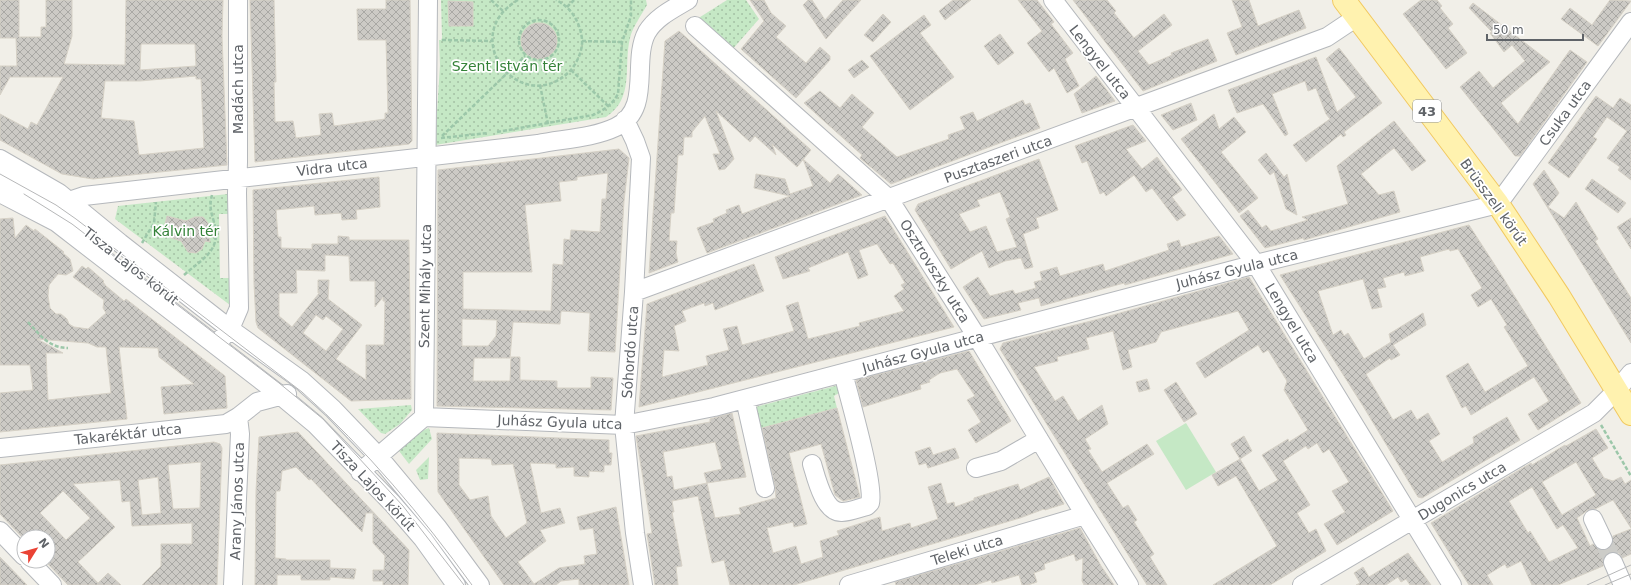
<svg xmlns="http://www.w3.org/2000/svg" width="1631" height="585" viewBox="0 0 1631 585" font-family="'DejaVu Sans',sans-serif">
	<defs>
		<pattern id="green-dots" width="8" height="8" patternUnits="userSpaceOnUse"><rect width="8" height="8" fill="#c5e8c5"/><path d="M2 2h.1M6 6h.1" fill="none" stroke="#a3c0a4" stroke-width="1.8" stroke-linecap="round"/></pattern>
		<pattern id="building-cross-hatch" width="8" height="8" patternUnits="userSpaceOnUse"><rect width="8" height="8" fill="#cccac5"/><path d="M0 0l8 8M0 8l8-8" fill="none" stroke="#a9a8a4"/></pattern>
	</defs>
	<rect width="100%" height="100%" fill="#f1efe8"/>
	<path fill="url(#green-dots)" d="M441,0H646L647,5C641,16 633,26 630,38C623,67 635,98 606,117L435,145L440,65L439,40H441L442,38Z
		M727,0H746L759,19L731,51L697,19Z
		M228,194L229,214H219L220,278H230V305L115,219L118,206Z
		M839,385V393L834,396L837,408L758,429L752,408Z
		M411,405L412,410L400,424L385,434L381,433L358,409Z
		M429,428L432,439L409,464L399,451C408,440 416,432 429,428Z
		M429,457L428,479L420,480L416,470Z"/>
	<path fill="#c5e8c5" d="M1186,423L1216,472L1186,490L1156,441Z"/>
	<path fill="url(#building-cross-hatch)" stroke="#d6d1c6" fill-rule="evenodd" d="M0,0H19V37H41V27H46V0H72V36L64,64L125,65L126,0H223L222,36L227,165L93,179L62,174L0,140V114L28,129L31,122L37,125L63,77H10L0,95V66H17L16,38H0ZM141,44H195L196,66L140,70ZM196,76V79H201L204,148L139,155L134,121L101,118L105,81H140Z
		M250,0H274L276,82H274L275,122L293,121L296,138L321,135L319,114L332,113L334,126L385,119V113H388L386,40H358L357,9H386V0H410L412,141L409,144L255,162Z
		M750,0H764L771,13L786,26L776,37L806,63L820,47L830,56V60L796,98L741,49L764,21Z
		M808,0H812L825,20L843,0H861L826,39L803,5Z
		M953,0H971L945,20L939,11Z
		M1018,0H1037L1054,22L1051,24L1073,53L1065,59L1079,86L1067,93L1054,68L1049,72L1027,43L1042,31Z
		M1073,0H1107L1116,11L1114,13L1134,38L1164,14L1172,25L1138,51L1149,65L1172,55L1171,53L1208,39L1217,61L1143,91Z
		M1232,0H1249L1258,26L1299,10L1306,28L1236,55L1227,33L1242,27Z
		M1421,0H1437L1442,6L1440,8L1453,24L1448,28L1467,53L1446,69L1403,14Z
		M1610,0L1631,1L1598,46L1561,19L1570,8L1592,25Z
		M448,1L473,2V26H449Z
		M1473,3L1550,62L1501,103L1518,124L1570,50L1587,62L1520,156H1515L1460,87L1479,71L1493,88L1525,61L1512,45L1504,52L1490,33L1492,32L1469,8Z
		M883,14L891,22L873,42L864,35Z
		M924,15L931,25L920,33L954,77L910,110L870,56Z
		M521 41a18 18 0 1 1 36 0a18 18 0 1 1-36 0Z
		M679,31L811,150L797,167L772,144L776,155L755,136L750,142L716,111L734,159L725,169L719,170L713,154H720L705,116L692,132V137H684L683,155H678L674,213H671L669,241H677L676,253L678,262L649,273L665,41Z
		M1000,34L1014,53L998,65L984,46Z
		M1339,48L1382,103L1344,132L1346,135L1343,137L1341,134L1306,162L1293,145L1330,119L1326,114L1316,88L1308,91L1305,81L1272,94L1288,134L1285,136L1263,104L1237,113L1228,90L1316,57L1337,112L1356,97L1326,59Z
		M862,60L869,67L854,78L848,70Z
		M1096,76L1115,101L1082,113L1074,94Z
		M820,91L840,108L852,94L874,113L862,127L897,157L949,139L948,135L965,129L960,117L973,112L977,121L1023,100L1025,105L1030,103L1040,128L891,184L860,158L862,155L804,103Z
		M1596,96L1613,108L1620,98L1631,105V180L1618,170L1620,167L1607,158L1627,131L1607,117L1593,137L1597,139L1569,178L1548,163Z
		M1191,103L1197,120L1173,130L1161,115Z
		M1214,114L1219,129L1234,117L1246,132L1221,152L1258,198L1239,213L1181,139Z
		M1394,121L1426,161L1412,171L1394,148L1361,174L1379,195L1394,191L1400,212L1304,240L1303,238L1265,248L1240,216L1248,210L1262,228L1266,225L1271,231L1308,220L1302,217L1348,204L1337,166Z
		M1133,125L1146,141L1126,149L1142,169L1157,157L1182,190L1172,197L1186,215L1177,221L1152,188L1146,192L1134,175L1106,196L1104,192L1100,194L1087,161L1082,163L1075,146Z
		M619,149L629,158L624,201L615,352L588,351L590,313L561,311L560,324L513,322L510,358H474L473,381H510L511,357H520V380L557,381V388H591V377L613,378L611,410L437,406L438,170ZM608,173L606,199H602L600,232L571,230L570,240L564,239L563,265L553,264L551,311L463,309V272H532L525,205L561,201L559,182L577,180V177ZM462,319L497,320L496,336L488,346H462Z
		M1266,153L1284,177L1287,174L1297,215L1286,209L1274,172L1270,175L1258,160Z
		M803,159L830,183L838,174L862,195L707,253L697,228L714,222L713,219L727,213L726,210L739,205L742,214L790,196L754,188L756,174L785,179L790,194L813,186Z
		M1039,159L1058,210L1036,218L1039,228L1023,234L1033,267L1025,269L1021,258L1005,261L989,268L982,251L951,269L915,210L918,204ZM1000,192L1010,217L1006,219L1017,247L997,252L986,226L970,232L959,214L980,206L977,200Z
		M1544,170L1559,193L1548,207L1564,218L1576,202L1598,239L1595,241L1631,298V343L1533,184Z
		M379,177L380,207L356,210L357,219L342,220L341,213L315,215L314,206L276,210L278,237H281V248L312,249V244H338V236L349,237V240H409L411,399L351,401L258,328L256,322L254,284L253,190ZM325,255L349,256L350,281H375V307L383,297V301H385L384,345H366V380L336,359L362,325L328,299L329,280H318V293L320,292L292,327L279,316V293H297L296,270L325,271ZM316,315L323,320L326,316L343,329L326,351L303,333Z
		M1592,179L1626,203L1618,213L1585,189Z
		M167,216L186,221L195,217H203L208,223L210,242L205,241L202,249L196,253L188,252L181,241L162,235Z
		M885,216L954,327L639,407L647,304L754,264L764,291L715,310L713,303L705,306L704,303L682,311L686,321L674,326L679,351L664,350L662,377L708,365L706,356L729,350L723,329L737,326L742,345L794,331L786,306L798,302L808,339L860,326L859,323L904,311L894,296L904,289L901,285L905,283L893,263L890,264L877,244L859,250L868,275L858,279L848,252L808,268L810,271L783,279L775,257Z
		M13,218L15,238L26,225L34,231L35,229L64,252L63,253L70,259L73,271L66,275L58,274L49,285L48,296L50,308L56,314H61L67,319L69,324L74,327L88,329L106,313L103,308L104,300L73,277L82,266L86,269L88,267L104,281L103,282L106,286L124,301L126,299L225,376L227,408L164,414L161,387L194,384L159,357L158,348L119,347L127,419L0,432V393L33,390L30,365H0V219ZM37,339L88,343L97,347H106L111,393L48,400L46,353H63Z
		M1631,218V249L1617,227Z
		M1469,225L1502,276L1581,403L1538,430L1528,414L1549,401L1534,377L1471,415L1466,406L1462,408L1446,376L1468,363L1485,392L1528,366L1504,327L1507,325L1491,299L1478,307L1471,295L1482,288L1458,249L1450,251L1449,249L1420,257L1424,271L1405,276L1404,272L1383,278L1386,287L1377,289L1382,307L1372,309L1363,279L1318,291L1333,335L1341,330L1344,336L1348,333L1364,359L1391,342L1389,334L1423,313L1426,325L1393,345L1400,355L1391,360L1390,358L1366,374L1393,420L1411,410L1417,420L1428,413L1440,434L1429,441L1442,462L1474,443L1473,437L1507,417L1520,440L1422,498L1418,497L1363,406L1280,275Z
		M1219,236L1233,254L1125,285L1124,283L1041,306L1039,298L1018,303L1021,310L984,319L963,287L978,277L990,296L1013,290L1015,294L1036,288L1034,282L1042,280L1040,272L1057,267L1060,276L1103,264L1105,271L1169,250L1167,244L1179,240L1181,247Z
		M1249,277L1393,511L1337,545L1324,524L1345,512L1332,491L1349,482L1329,449L1323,453L1317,443L1308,449L1306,446L1283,461L1310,505L1297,513L1309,533L1316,529L1326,551L1270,585H1213L1277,546L1236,476L1218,486L1212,475L1240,459L1259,491L1278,480L1262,455L1288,439L1289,442L1308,430L1284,390L1287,381L1268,350L1263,353L1258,345L1205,378L1196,363L1249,330L1238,311L1161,332L1156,342L1128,350L1132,367L1123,370L1113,331L1086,338L1089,349L1057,357L1058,361L1034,367L1055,401L1063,396L1078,421L1102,405L1108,424L1085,439L1091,449L1088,450L1102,472L1147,444L1154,454L1107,483L1123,508L1128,505L1137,520L1134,522L1154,554L1150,557L1167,585H1147L1000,349L1003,343L1095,320Z
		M969,351L1011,421L976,443L968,430L981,422L967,400L975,396L957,369L940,373L929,380L930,382L920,385L921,389L863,407L856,380Z
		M1147,379L1150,389L1139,392L1136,382Z
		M1176,382L1197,414L1184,422L1164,390Z
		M837,408L860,497L843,501L835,495L821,444L789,453L807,524L794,527L793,522L767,528L773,553L796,546L801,564L823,557L820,541L839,535L837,531L880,517L882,531L910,523L911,528L938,519L928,487L941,483L947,504L954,502L955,507L974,500V498L1018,484L1020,490L1049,477L1064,504L1045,510L1044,509L1020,518L794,585H730L724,560L712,563L698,496L672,501L674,512H672L682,566L676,567L678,585H655L647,534L652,533L636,436L710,422V419L732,413L746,477L707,483L715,518L741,514L739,508L776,498L775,486L762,428ZM715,442L722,469L704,473L707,483L674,490L672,476L667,477L663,452Z
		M1596,429L1608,448L1592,458L1604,478L1613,481L1621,477L1625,484L1631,480V528L1613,500L1595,509L1588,510L1577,518L1590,546L1593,544L1602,550L1611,546L1613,536L1631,529V554L1622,558L1619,553L1609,552L1604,556L1603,566L1558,585H1532L1521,561L1507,568L1505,564L1487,575L1493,585H1469L1431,523L1531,463L1532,465L1565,445L1566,446ZM1576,462L1596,495L1562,515L1542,482ZM1532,487L1557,529L1563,525L1578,548L1549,562L1530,531L1528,533L1509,501Z
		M298,432L409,550L408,585H383V581H373V570H384L385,556L373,543V513H366L362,532L311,479L309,480L296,467L282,471L280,491H276L275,558L286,559V560H330V568L356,569L354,579L330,577V580H301V575H277V585H255L256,491L259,437Z
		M437,433L609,440V453H612L611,465H604V472L589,471V477L574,476V467L556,468V464L530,463L541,513L560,508L565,523L540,530L546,541L518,562L534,584L559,568L585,564L584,556L597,554L593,528L580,530L577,517L616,507L629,585H579V579L561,581L556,585H504L438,492ZM459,458L491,459L492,465L513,464L527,523L506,538L491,516L488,496L470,500L459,485Z
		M1244,436L1252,451L1240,459L1231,444Z
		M214,442L220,444L222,448L217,585H142L161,566V544H192V523L132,526L130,501L122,502L120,480L73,484L115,527L78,562L98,583L108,573L121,585H68L48,564V537H22L0,514V465ZM201,462L200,508L173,509L168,465ZM158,477L161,513L142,515L138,480ZM63,491L90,518L66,540L40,513Z
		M930,447L933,455L955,448L959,458L928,468L926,463L919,465L915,452Z
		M1080,528L1101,566L1114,585H1084L1082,581L1083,558L1076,561L1074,554L1044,564L1045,569L1034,573L1037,582L1028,585H1022L1019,575L992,583L991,580L975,585H896L895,582Z
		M1408,553L1431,585H1410L1406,579L1401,582L1398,577L1386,585H1356L1360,583L1354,573L1363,567L1369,577Z
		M0,557L27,585H0Z"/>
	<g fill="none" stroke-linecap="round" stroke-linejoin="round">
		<path stroke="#ccccc8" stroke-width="18" stroke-dasharray="18 9" stroke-linecap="butt" d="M1603,540L1613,562"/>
		<g stroke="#b5b8bc" stroke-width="20">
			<path id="minor" d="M1053,0L1256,264L1452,585
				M695,26L889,199L977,337L1085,515L1129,585
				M625,120L635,141L641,158L634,292L624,425L635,533L643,585
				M0,159L59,193L120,243L230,329L301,380L333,409L378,456L438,528L480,585
				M0,177L54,208L91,234
				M0,193L56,222L280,395L315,424L392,503L423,539L456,585
				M47,217L69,201L84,196L538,144C563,139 593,138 616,127C653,109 631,61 647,32C656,17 673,9 688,0
				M634,292L1327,37L1357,17
				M222,338L230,329L239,308L237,193L238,162V0
				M745,399L765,488
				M424,417L428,0
				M0,448L226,424L238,417L257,402L287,394
				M812,464C816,477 824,513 842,512C850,512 859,508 867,506L870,503C875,486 849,396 843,373
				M976,468L1001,461L1039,439
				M360,472L424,417L624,425L714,407L1256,264L1498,204L1631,22
				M1593,519L1603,540
				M0,531L24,556
				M29,561L52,585
				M1613,562L1623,585
				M233,585L240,434L238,417
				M849,585L1085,515
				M1302,585L1594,413L1617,390L1631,373"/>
		</g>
		<g stroke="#f2c960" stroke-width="24">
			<path id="major" d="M1344,0L1498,204L1559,296L1631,414"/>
		</g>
		<path stroke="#9cc7a9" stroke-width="2.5" stroke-dasharray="4 2" stroke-linecap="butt" d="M491,0L503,11
			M518,0C456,36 520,118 569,72C577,64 583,50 582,39C580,22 571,7 556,0
			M567,7L574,0
			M519 40a20 20 0 1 1 40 0a20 20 0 1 1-40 0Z
			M442,40L492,41
			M582,41L622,42
			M571,70L608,106
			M540,85L548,124
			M497,132L593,115C604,110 612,105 618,94L622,42L631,16V0
			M442,136L525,56
			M441,138L488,133
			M142,243L154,223L156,202
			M184,275C203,258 222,251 214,222C211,212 209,206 212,195
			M28,322C40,335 49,348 68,348
			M1601,425L1631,476"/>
		<use href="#minor" stroke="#fff" stroke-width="18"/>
		<use href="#major" stroke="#fff2af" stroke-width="22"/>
		<path stroke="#b6b7b8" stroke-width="1" d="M0,174L56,205L76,219L302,392C366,449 422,516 472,585
			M24,194L72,224L279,383L323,419L403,506L464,585
			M1587,585L1631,565
			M1605,585L1631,574"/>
	</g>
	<g text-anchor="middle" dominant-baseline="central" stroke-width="3.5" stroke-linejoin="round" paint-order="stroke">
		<rect fill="#fff" stroke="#8f9295" stroke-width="1" x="1413" y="100" width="28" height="22" rx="3"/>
		<g font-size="13" font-weight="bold" fill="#5f6368">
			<text x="1427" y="111">43</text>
		</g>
		<g font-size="14" fill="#5f6368" stroke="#fff">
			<text transform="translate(1100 62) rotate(52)">Lengyel utca</text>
			<text transform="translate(238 89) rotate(-90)">Madách utca</text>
			<text transform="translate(1565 113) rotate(-54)">Csuka utca</text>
			<text transform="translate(998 159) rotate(-20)">Pusztaszeri utca</text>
			<text transform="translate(332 167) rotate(-7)">Vidra utca</text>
			<text transform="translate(1494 202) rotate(54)">Brüsszeli körút</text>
			<text transform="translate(131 266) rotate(38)">Tisza Lajos körút</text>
			<text transform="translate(1237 269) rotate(-14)">Juhász Gyula utca</text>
			<text transform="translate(935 271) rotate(58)">Osztrovszky utca</text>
			<text transform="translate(425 286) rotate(-89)">Szent Mihály utca</text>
			<text transform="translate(1292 323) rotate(59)">Lengyel utca</text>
			<text transform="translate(630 352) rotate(-86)">Sóhordó utca</text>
			<text transform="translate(923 352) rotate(-15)">Juhász Gyula utca</text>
			<text transform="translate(560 422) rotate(2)">Juhász Gyula utca</text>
			<text transform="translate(128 434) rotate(-6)">Takaréktár utca</text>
			<text transform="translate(373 486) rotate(47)">Tisza Lajos körút</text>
			<text transform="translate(1462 491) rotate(-31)">Dugonics utca</text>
			<text transform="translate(237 501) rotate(-88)">Arany János utca</text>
			<text transform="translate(967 550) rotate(-17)">Teleki utca</text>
		</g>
		<g font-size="14" fill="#348238" stroke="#fff">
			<text x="507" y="66">Szent István tér</text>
			<text x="186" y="231">Kálvin tér</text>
		</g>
	</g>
	<g transform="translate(36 549) rotate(53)"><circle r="19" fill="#ffffff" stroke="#bfc1c3"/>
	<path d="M0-3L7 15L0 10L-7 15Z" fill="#ea4335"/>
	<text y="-6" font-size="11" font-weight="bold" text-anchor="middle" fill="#5f6368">N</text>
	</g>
	<path d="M1487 34v6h96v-6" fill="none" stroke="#5f6368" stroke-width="2"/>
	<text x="1493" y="34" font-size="12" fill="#5f6368" stroke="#ffffff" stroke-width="3" paint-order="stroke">50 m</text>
</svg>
